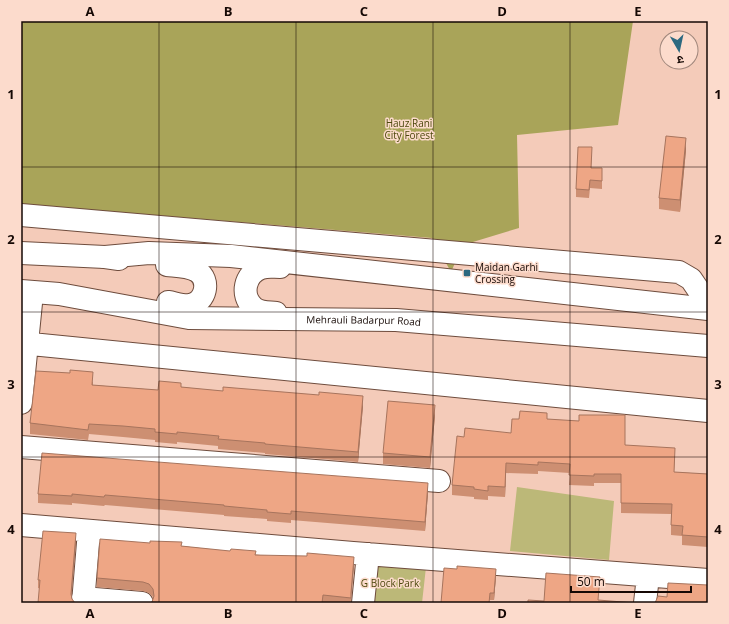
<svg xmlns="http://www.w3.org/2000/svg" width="729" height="624" viewBox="0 0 729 624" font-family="'Open Sans','Noto Sans Devanagari',sans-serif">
	<rect width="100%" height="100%" fill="#f4cbb9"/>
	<path fill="#bcb878" d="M517,487L614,501L609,560L510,551Z
		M371,562L426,567L422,603H368Z"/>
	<path fill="#a9a459" d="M21,21H633L618,125L517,135L519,228L463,245L451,272L432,238L21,204Z"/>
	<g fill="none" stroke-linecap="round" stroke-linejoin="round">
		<g stroke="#6e4c3d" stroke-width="24">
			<path id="minor" d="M21,215L679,272L691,279L708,304
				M21,343L708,411
				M21,403L32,293
				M21,447L439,481
				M21,525L353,553L708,580
				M83,598L142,603
				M83,603L89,531
				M363,603L368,554
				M645,603L648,576"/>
		</g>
		<g stroke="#6e4c3d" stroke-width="24">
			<g id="major">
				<path d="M21,253L105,257L119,259"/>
				<path d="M105,257L149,253L231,256L708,309"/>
				<path d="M167,265C176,266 189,266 197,271C211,280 206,302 190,305C183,306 175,303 168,302"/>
				<path id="s1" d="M21,291L59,294L189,318L396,320L708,346"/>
				<path d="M276,313C268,312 259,313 253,307C240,295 245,274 261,268C267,266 273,267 280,267"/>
			</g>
		</g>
		<use href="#minor" stroke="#fff" stroke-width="22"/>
		<use href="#major" stroke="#fff" stroke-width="22"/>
	</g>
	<path fill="#cd8f72" d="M686,150L680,212L659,209V198Z
		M592,155L591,168L602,176V189L590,188L589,198L576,197V189Z
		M70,373L93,382V385L158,390L181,387L363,406L358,462L265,454V453L218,449V446L177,442V444L155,442V440L123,437L89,434L88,440L30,434V423Z
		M435,416L430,468L383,464V453Z
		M519,419H547L625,445L675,458L674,472L708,474V547L682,545V536L671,535V514L621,513V483H594V486L569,485L570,473L538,471V474L506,473L505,497L488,496V500L474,499V497L452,495V485L464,437L511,433Z
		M428,493L425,531L291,520V523L267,521V519L224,516V515L105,505L104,506L72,503V505L38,503V494Z
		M76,542L71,596L38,588V580Z
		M182,546L354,566L351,596V603H150L152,602L153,597L149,593L143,591L97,587V578Z
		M496,576L494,600H490L441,603Z"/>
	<path fill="#a7745d" d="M686,138V150L680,212V200Z
		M363,396V406L358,462V452Z
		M435,405V416L430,468V457Z
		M506,463V473L505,497V487Z
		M428,483V493L425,531V522Z
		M76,533V542L71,602V594Z
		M354,557V566L351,598V593Z
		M496,569V576L494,600V593Z"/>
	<path fill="#eea685" stroke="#a7745d" d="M666,136L686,138L680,200L659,198Z
		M578,147H592L591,168H602V181L590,180L589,190L576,189Z
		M70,370L93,372L92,385L158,390L159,381L181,383V387L223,391V387L319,395V392L363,396L358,452L265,444V443L218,439L219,436L177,432V434L155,432V429L123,426L89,424L88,430L30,423L36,371L70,373Z
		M388,401L435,405L430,457L383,453Z
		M520,411L547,413V419L579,421V415H625V445L675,448L674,472L708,474V537L682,535L683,526L671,525L672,504L621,503V474H594V476L569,475L570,464L538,462V465L506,463L505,487L488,486V491L474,489V487L452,485L457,436L464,437L465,428L511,433L512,419H519Z
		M42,453L428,483L425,522L291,511V514L267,512V510L224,506V505L105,495L104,497L72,494V496L38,494Z
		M43,531L76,533L71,594L72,599L75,603H38L40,580H38Z
		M100,539L150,543V541L182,542L181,546L230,551L231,549L256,551L255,555L307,556V553L354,557L351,593V598L323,595L322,603H150L152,602L154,596L153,589L149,584L143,582L97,578Z
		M457,566L496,569L494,593H490L489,603H441L444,568L457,569Z
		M546,573L600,577L598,600L635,603H528V600L544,601Z
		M668,583L708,585V603H655L658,596L667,597Z"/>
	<path fill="none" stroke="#150804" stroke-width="1" stroke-opacity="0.55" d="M159,21V603M296,21V603M433,21V603M570,21V603M21,167H708M21,312H708M21,457H708"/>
	<rect fill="#2c6980" stroke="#fcdbcc" stroke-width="1.5" x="463" y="269" width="8" height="8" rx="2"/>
	<g text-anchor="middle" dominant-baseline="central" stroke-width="3" stroke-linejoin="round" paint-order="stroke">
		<g font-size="10" fill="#4d480d" stroke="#fcdbcc">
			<text x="409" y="123">Hauz Rani<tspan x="409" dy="12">City Forest</tspan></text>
			<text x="390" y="583">G Block Park</text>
		</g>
		<g font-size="10" fill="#150804" stroke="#fcdbcc" text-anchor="start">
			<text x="475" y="267">Maidan Garhi<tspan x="475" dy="12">Crossing</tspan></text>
		</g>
		<g font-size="10" fill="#150804" stroke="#fcdbcc">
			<text stroke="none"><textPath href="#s1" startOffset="345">Mehrauli Badarpur Road</textPath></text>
		</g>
	</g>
	<rect width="729" height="624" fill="none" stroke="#fcdbcc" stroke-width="44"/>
	<g transform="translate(679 50) rotate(171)"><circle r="19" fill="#fcdbcc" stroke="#a0877c"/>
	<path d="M0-3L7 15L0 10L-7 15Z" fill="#2c6980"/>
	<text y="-6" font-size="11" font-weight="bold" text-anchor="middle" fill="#150804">उ</text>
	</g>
	<path d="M571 586v6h120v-6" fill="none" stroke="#150804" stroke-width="2"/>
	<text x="577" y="586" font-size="12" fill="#150804" stroke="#fcdbcc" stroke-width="3" paint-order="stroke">50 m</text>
	<rect x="22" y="22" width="685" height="580" fill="none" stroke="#150804" stroke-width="1.5"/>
	<g font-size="13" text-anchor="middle" font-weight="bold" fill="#150804">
		<text x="90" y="16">A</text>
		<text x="228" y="16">B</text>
		<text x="364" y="16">C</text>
		<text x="502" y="16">D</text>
		<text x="638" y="16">E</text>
		<text x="11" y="99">1</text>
		<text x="718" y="99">1</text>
		<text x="11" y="244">2</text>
		<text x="718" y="244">2</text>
		<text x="11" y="389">3</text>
		<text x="718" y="389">3</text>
		<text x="11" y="534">4</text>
		<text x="718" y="534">4</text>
		<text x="90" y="618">A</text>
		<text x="228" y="618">B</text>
		<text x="364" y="618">C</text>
		<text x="502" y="618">D</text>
		<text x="638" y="618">E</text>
	</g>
</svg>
